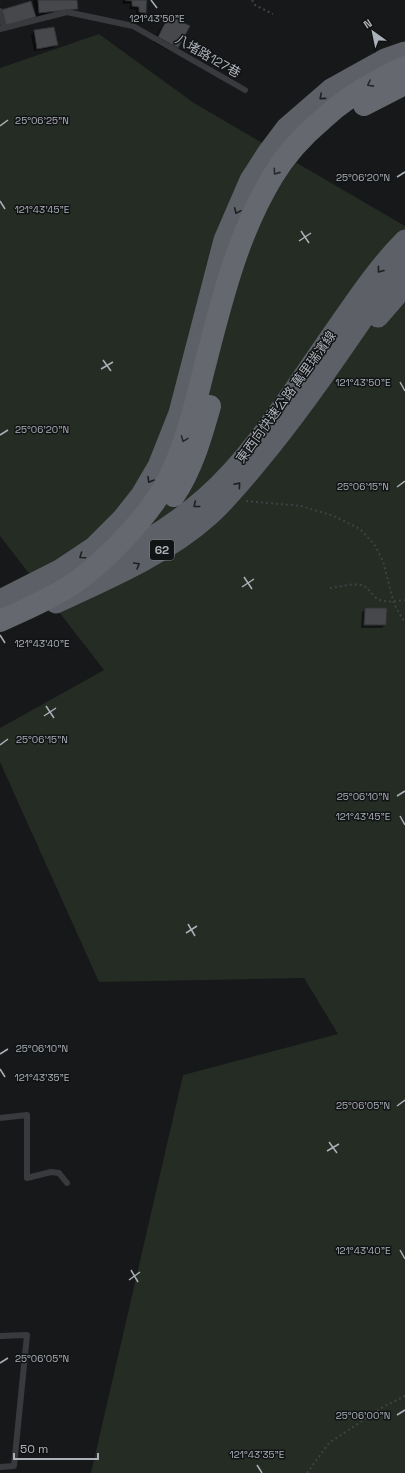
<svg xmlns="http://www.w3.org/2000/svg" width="405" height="1473" viewBox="0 0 405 1473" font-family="'Space Grotesk','Noto Sans TC',sans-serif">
	<rect width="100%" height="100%" fill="#171819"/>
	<path fill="#242c24" d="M99,34L194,103L405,226V1473H91L183,1075L338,1034L304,978L99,982L0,762V728L104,670L0,536V68Z"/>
	<path fill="#0007" d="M33,0H76L77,9L71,14L34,18Z
		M123,0H146L145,13L142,16L136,15V10L129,9L130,4H122Z
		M170,16L177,47L172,52L153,42L165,21Z
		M35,31L56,44L53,48L34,51L31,35Z
		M365,609L385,625L382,628H361L362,612Z"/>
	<path fill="#46484c" stroke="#313235" d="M38,0H77L78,9L39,13Z
		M125,0H147L146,13L139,12V7L132,6V1Z
		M31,1L36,17L5,26L1,10Z
		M169,15L190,26L178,48L158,37Z
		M54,27L58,45L37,49L34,30Z
		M365,608H387L386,625H364Z"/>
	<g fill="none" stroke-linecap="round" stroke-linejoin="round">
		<path stroke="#3f4245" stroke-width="2" stroke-dasharray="2 3" stroke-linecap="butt" d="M252,0L255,5L273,14
			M246,501L301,506L334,516L360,529L374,544L383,561L394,604L405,623
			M330,588C340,587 351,583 361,585C368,587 370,592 375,597C382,604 396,601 405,600
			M307,1473L329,1443L383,1407L405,1396"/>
		<path stroke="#393a3e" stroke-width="6" d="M0,11L4,28
			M0,29L67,12L133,26L245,90
			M0,1118L27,1115V1178L51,1172L59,1173L67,1183
			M0,1336L27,1335L14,1466L0,1467"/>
		<path stroke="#5d6066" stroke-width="21" d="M378,317L405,286
			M100,564C138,547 173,526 205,498C254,455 292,392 329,339C353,305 376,269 405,240
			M0,600L61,569L94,547L122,519L141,495L158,466L179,413L224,240L250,180L268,152L286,128L331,89L385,59L405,52
			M56,603C108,579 167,554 210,515C232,495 251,470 270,447C314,392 353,333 393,275L405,263"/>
		<path stroke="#65696f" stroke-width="22" d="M364,105L405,84
			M174,496C192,469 201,438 210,406
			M0,621C22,611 44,602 65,589C101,567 152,514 170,476C186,442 195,406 204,369C221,303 237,235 273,176C286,154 304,135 323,119C341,102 358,91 379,80C388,75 396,70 405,67"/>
	</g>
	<defs><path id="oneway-chevron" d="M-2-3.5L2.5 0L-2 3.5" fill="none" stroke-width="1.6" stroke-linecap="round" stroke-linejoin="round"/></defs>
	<g stroke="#27282b">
		<use href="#oneway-chevron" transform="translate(370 84) rotate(152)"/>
		<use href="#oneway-chevron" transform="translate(276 172) rotate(125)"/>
		<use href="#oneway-chevron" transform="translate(184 439) rotate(111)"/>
	</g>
	<g stroke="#1d1f20">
		<use href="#oneway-chevron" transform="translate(322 97) rotate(139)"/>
		<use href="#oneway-chevron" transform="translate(237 211) rotate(114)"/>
		<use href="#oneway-chevron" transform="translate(380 270) rotate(127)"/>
		<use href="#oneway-chevron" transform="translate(150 480) rotate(120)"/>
		<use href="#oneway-chevron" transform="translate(238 485) rotate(-49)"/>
		<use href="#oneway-chevron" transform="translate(196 505) rotate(141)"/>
		<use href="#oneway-chevron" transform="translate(82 556) rotate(145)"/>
		<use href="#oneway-chevron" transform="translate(137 565) rotate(-30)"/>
	</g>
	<path fill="none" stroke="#aab1b8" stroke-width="1.5" d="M151,0L157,8M0,126L8,120M397,177L405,172M0,201L5,209M301,231L309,243M299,241L311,233M103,360L111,371M101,369L113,362M400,382L405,391M0,435L8,430M397,487L405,481M244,577L252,589M242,587L254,579M0,635L5,643M46,706L54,718M44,716L56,708M0,745L8,739M397,796L405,791M400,816L405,825M188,924L195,936M186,933L197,926M0,1054L8,1049M0,1069L5,1077M397,1106L405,1100M329,1142L337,1153M327,1151L339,1144M400,1250L405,1259M131,1270L138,1282M129,1280L140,1272M0,1363L8,1358M397,1415L405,1410M257,1465L262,1473"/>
	<g text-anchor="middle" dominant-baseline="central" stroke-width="3" stroke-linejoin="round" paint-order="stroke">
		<rect fill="#121314" stroke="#7c8287" stroke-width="1" x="150" y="540" width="24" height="20" rx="3"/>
		<g font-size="12" font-weight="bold" fill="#aab1b8">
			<text x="162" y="550">62</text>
		</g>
		<g font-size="13" fill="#aab1b8" stroke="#121314">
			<text transform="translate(208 56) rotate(30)">八堵路127巷</text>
			<text transform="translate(286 397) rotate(-54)">東西向快速公路 萬里瑞濱線</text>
		</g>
	</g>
	<g font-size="10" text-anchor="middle" fill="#aab1b8" stroke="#121314" stroke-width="3" stroke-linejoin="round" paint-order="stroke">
		<text x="157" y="22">121°43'50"E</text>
		<text x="42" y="124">25°06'25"N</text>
		<text x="363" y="181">25°06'20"N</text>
		<text x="42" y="213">121°43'45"E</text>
		<text x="363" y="386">121°43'50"E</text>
		<text x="42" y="433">25°06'20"N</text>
		<text x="363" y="490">25°06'15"N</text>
		<text x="42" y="647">121°43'40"E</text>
		<text x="42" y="743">25°06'15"N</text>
		<text x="363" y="800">25°06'10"N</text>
		<text x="363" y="820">121°43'45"E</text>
		<text x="42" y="1052">25°06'10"N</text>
		<text x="42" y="1081">121°43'35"E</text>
		<text x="363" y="1109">25°06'05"N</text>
		<text x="363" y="1254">121°43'40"E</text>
		<text x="42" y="1362">25°06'05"N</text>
		<text x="363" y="1419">25°06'00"N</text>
		<text x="257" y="1458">121°43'35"E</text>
	</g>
	<g transform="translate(373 32) rotate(327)" stroke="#121314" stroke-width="3" paint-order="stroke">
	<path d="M0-3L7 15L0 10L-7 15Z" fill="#aab1b8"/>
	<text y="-6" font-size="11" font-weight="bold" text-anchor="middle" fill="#aab1b8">N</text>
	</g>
	<path d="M14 1453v6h84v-6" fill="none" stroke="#aab1b8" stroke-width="2"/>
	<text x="20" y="1453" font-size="12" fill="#aab1b8" stroke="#121314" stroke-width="3" paint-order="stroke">50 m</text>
</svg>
